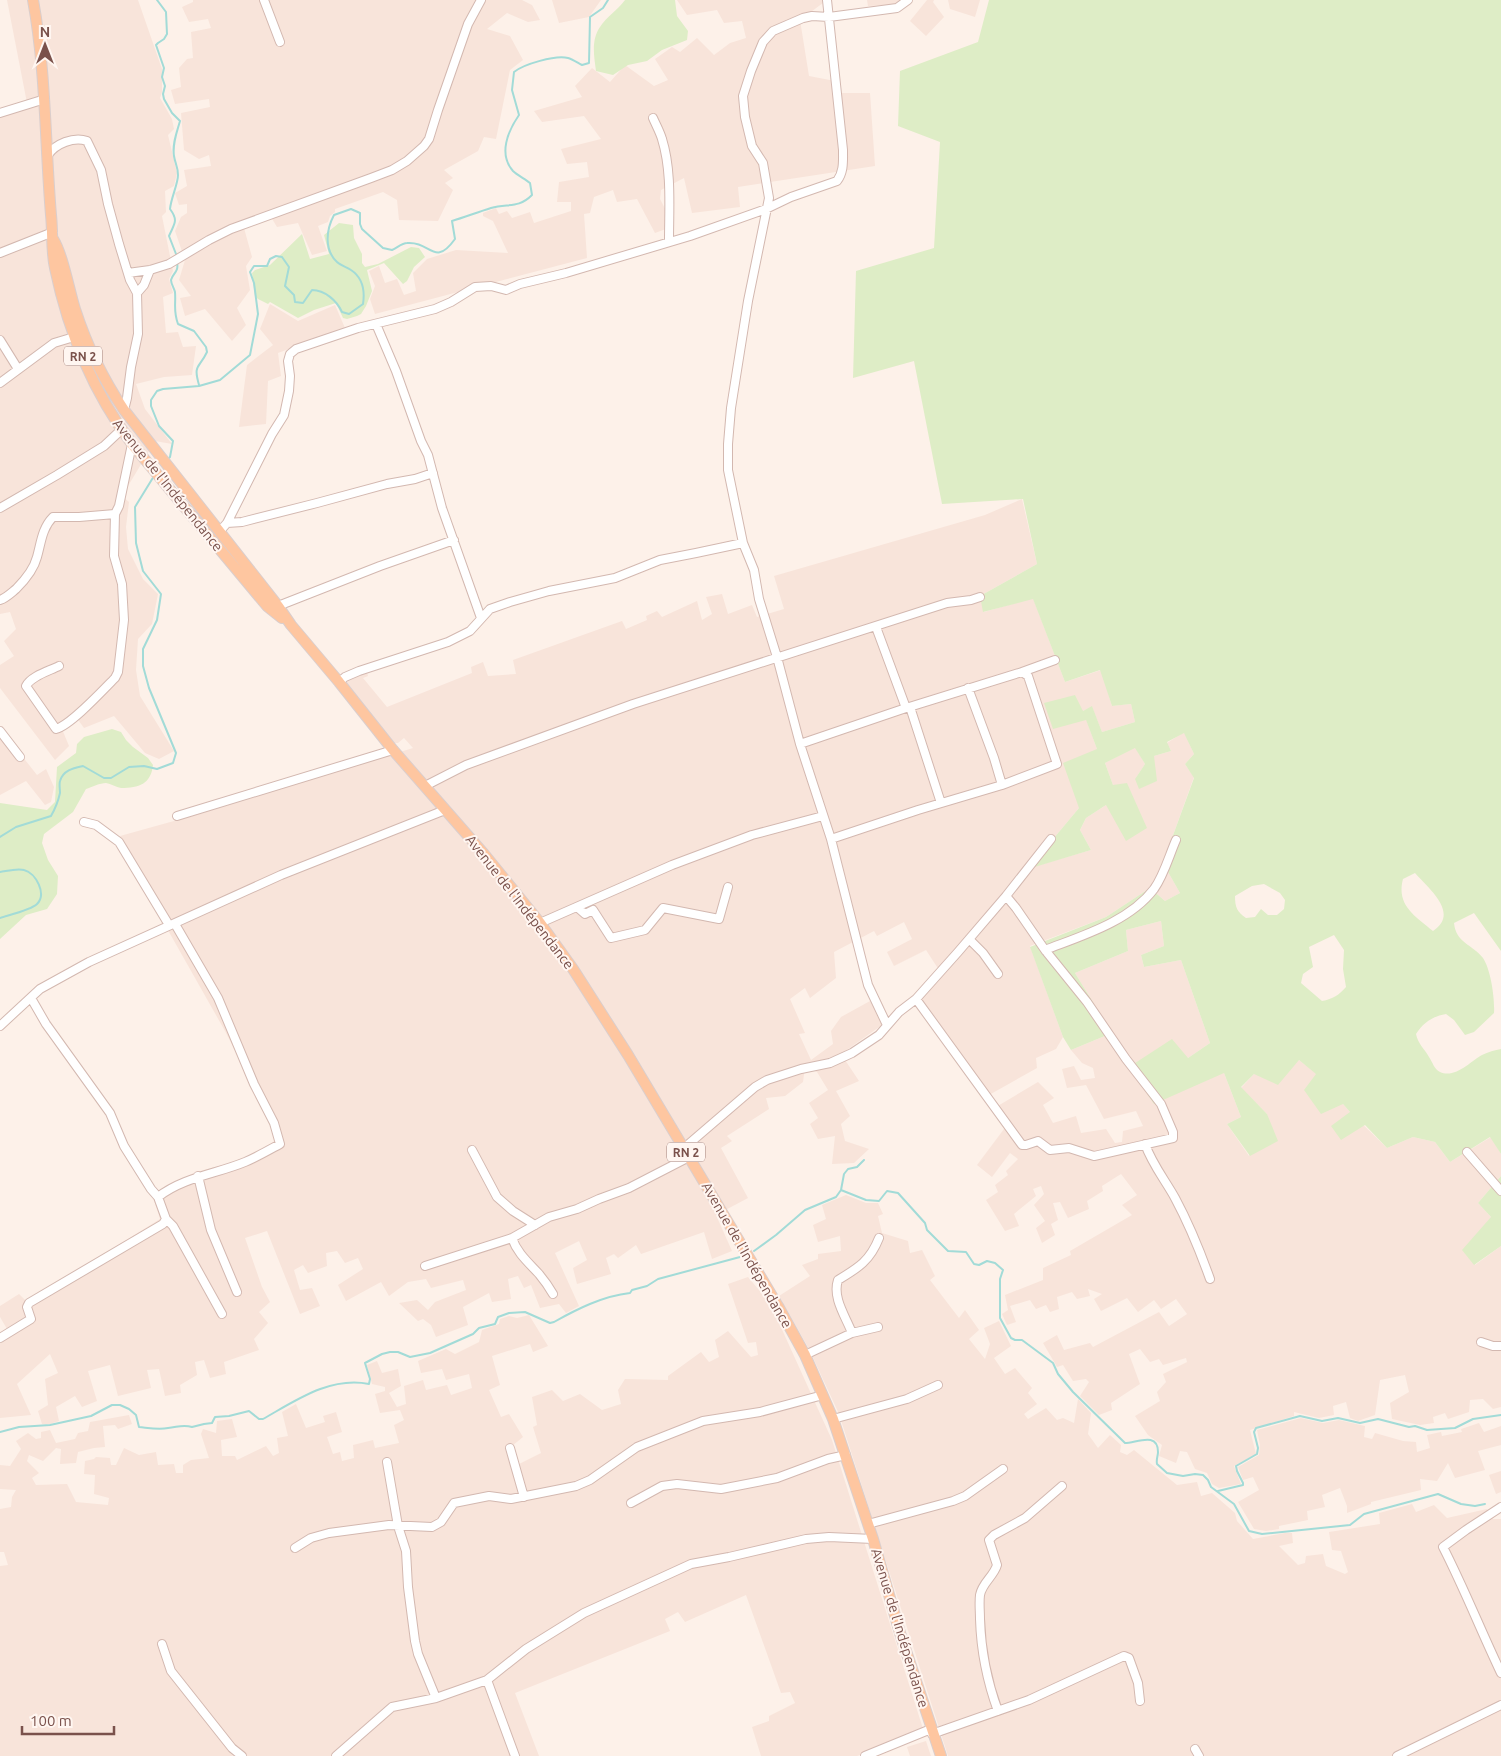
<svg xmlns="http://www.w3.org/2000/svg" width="1501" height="1756" viewBox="0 0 1501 1756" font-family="Ubuntu,sans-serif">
	<rect width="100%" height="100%" fill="#fdf1e9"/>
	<path fill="#f8e4da" d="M7,0H138L162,69V92L160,98L172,119L174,129L168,135L177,173L174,186L165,191L166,212L162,216L173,271L169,279L173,293L163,297L166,333L178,332L183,347L196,346L192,375L164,377L136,384L145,409L172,444L155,441L122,496L129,502L126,527L128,549L143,579L158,594L152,624L138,639L136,670L140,696L174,751L159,759L145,753L114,716L84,728L76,717L62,729L69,746L55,760L0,688V665L14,656L4,641L16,629L10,612L0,614V113L27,103Z
		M193,0H522L532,5L540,20L528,22L507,13L487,29L510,36L523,60L510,70L496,139L484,137L478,151L444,170L453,178L445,183L453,190L438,221L399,220L397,200L383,192L335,209V212L330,216L328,222L318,226L327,251L312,255L298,223L277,227L271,217L244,228L252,257L246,266L250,290L237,308L246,325L232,341L205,309L185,316L180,298L191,296L179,280L185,260L175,231L181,217L187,213V204L179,205L175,193L187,186L184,170L211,166L209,155L199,159L184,150L181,113L210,107L209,99L175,104L171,90L181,87L179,68L187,59L193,58L191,32L211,28L208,19L189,22L182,7L193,2Z
		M552,0H601L589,17L559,23Z
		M677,0H827L800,20L809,76L835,81V93H870L875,166L738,187L740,207L692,213L684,178L661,190L660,199L674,226L655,233L637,199L617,202L613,190L594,197L590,213L584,214L587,258L375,314L370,299L375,286L369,271L379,266L385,283L397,279L404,295L416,291L413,273L427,259L456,250L508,253L493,221L483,216V213L496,208L499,214L507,211L512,218L530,212L534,223L571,211V202H557L559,182L589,177L587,162L567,164L561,149L601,139L584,116L542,122L534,111L582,97L575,86L592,68L610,82L625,65L654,86L668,80L655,59L672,47L680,52L697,38L714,55L730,43L746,38L742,21L724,23L717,10L687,15Z
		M867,0H909L907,4L868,6Z
		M927,0H934L933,2L944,17L926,36L910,21Z
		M948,0H980L975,17L950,9Z
		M270,304L298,321L335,305L345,328L278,353L281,376L268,381L266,424L239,427L247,365L273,345L260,329Z
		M1022,499L1037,564L980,596L984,612L1033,598L1065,682L1101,670L1112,706L1131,704L1135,722L1102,732L1092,707L1083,711L1097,749L1079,808L1029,868L1091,850L1080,830L1086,818L1106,805L1113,785L1105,763L1135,747L1145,764L1135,779L1154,756L1171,751L1167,743L1184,732L1194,754L1185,764L1194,777L1172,838L1176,852L1168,872L1180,893L1165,901L1150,888L1106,917L1030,946L1063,1037L1056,1049L1036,1058L1037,1068L989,1095L921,1000L939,970L926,950L894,966L887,952L912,939L904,922L877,936L874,931L834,952L836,978L810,998L805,988L790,999L805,1033L799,1034L811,1060L833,1044L831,1031L841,1017L870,1001L882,1025L841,1054L859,1081L836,1091L850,1116L841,1124L845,1141L869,1149L854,1163L832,1164L835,1136L818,1139L810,1124L818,1118L809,1103L828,1090L817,1072L805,1067L803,1082L785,1096L766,1098L769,1109L727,1136L732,1141L721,1148L748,1198L716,1215L732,1251L712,1259L704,1232L641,1254L636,1245L618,1258L614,1254L606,1258L611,1274L577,1284L573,1268L587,1260L579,1241L555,1253L579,1306L566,1313L559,1304L540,1308L531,1285L524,1288L518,1276L508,1279L511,1299L492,1302L489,1293L463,1307L468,1325L436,1337L431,1325L423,1319L418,1321L399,1303L417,1300L428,1310L435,1302L466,1290L463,1280L431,1288L426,1279L408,1282L389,1296L381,1282L346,1301L338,1285L363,1269L358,1258L345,1263L337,1251L326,1253L327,1266L308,1273L303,1265L294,1270L300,1290L312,1288L320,1306L300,1314L267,1231L245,1238L262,1287L270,1302L259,1312L268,1323L254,1339L259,1350L224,1362L226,1374L210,1378L204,1360L195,1362L197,1375L180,1385L181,1393L165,1396L159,1369L147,1370L151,1388L118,1396L110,1365L88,1371L97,1401L82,1407L75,1396L56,1407L59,1421L50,1424H42L38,1411L48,1405L45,1379L58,1373L50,1354L17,1384L31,1415L0,1418V1333L7,1329L0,1317V1306L19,1294L27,1302L160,1219L152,1194L196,1172L242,1160L270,1147L274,1141L275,1133L247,1074L225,1031L139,879L120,836L199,814L413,748L404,738L398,743H393L339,677L349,670L366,668L368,676L363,678L387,707L472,673L471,667L483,662L488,676L516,674L513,660L622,621L626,629L647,620L646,616L657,611L662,617L697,601L702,620L712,614L706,597L722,594L728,614L752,605L757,617L784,609L774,576L985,515Z
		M0,728L37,775L46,769L54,787L51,802L45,805L26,781L0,795Z
		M1161,921L1164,946L1141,955L1144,967L1181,960L1210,1043L1188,1058L1129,1066L1224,1073L1241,1117L1227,1124L1249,1156L1267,1114L1241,1088L1254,1074L1299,1060L1317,1074L1350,1112L1387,1148L1413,1137L1435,1142L1450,1162L1491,1137L1501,1154V1176L1478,1203L1491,1217L1475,1265L1501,1246V1407L1493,1409L1483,1399L1470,1400L1469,1412L1448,1419L1445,1413L1433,1417L1434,1423L1420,1425L1392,1419L1390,1403L1409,1392L1405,1375L1380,1380L1375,1415L1358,1421L1350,1418L1346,1402L1333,1406L1334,1415L1319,1418L1294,1412V1416L1250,1430L1256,1454L1234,1466L1241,1484L1219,1488L1212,1484L1207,1473L1195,1469L1187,1452L1180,1451L1176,1463L1159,1456L1162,1445L1148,1435L1135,1416L1160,1401L1157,1392L1166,1382L1163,1374L1187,1362L1186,1358L1163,1365L1159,1359L1150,1362L1140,1349L1129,1354L1140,1384L1111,1403L1112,1410L1099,1415L1080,1396L1089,1382L1086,1379L1073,1381L1063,1365L1057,1367L1043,1343L1057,1335L1064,1350L1090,1343L1093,1347L1159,1312L1169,1326L1187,1314L1176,1299L1161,1309L1154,1300L1138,1312L1127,1298L1101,1311L1094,1299L1102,1294L1088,1289L1090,1296L1077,1299L1072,1292L1057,1297L1059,1309L1050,1312L1046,1305L1036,1309L1030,1300L1010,1306L1016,1322L1007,1325L1002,1314L1008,1310L1005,1295L1043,1280V1268L1071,1255L1070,1251L1132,1215L1122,1205L1137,1195L1121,1174L1102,1186L1103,1191L1087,1201L1089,1209L1068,1218L1060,1202L1053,1203L1058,1220L1051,1224L1055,1235L1042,1243L1036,1228L1045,1221L1034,1205L1044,1194L1041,1186L1033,1189L1036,1196L1014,1214L1019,1226L1005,1231L986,1200L998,1192L995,1185L1008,1175L1006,1171L1018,1159L1010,1153L992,1177L977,1165L1007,1125L996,1107L1038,1082L1054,1098L1043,1105L1053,1123L1076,1116L1081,1133L1106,1129L1115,1143L1122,1142L1123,1131L1143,1126L1136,1111L1104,1119L1086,1085L1067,1088L1062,1069L1074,1066L1081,1080L1095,1078L1093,1068L1082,1063L1071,1050L1112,1033L1075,973L1128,951L1126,930Z
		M846,1195L866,1203H878L883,1214L878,1216L882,1233L908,1241L910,1253L922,1250L935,1276L930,1280L959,1318L965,1310L979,1330L969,1339L985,1359L990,1344L984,1328L999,1321L1011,1346L994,1358L1005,1374L1015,1368L1032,1388L1028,1393L1037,1404L1024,1414L1028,1419L1046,1408L1057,1420L1063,1418L1074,1423L1078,1399L1091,1413L1088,1434L1098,1448L1110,1435L1121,1445L1120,1452L1127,1455L1134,1450L1177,1485L1197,1482L1201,1496L1212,1493L1235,1513L1237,1521L1253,1539L1285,1533H1292L1293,1543L1279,1546L1298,1565L1305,1563L1306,1556L1323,1554L1326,1566L1345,1574L1348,1572L1341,1551L1332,1550L1329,1532L1380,1524L1379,1513L1412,1504L1416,1512L1434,1505L1447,1518L1487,1509L1493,1519H1501V1756H948L839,1414L809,1349L779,1296L810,1276L802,1265L818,1259V1254L841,1251L840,1236L818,1242L813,1225L826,1219L822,1205Z
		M748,1277L770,1303L832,1440L924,1732L857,1756H761L752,1727L769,1721V1716L795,1703L790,1692L781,1693L746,1595L685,1622L678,1612L665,1619L670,1631L515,1693L539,1756H0V1566L8,1565L4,1552H0V1509L11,1507L12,1497L16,1490L0,1489V1465L10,1466L21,1449L16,1441L28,1433L36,1439L41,1438V1432L50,1430L56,1443L75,1439L78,1433L88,1431L90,1422L129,1415L132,1424L118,1429L115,1425L103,1426L105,1447L94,1448L78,1452L76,1463L60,1464L61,1449L56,1448L43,1461L29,1455L27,1461L39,1473L32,1478L36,1485L67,1484L76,1502L108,1505L109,1498L94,1494L95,1475L84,1474L85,1461L94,1459L96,1457L110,1458L111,1465H116L124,1448L139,1455L156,1452L158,1465L174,1464L176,1473H183V1465L191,1460L209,1458L201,1434L203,1429L216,1433L217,1421L232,1419L237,1437L221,1440L222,1456H235L237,1460L266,1446L273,1456L279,1453L277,1438L288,1436L282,1412L296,1404L306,1428L325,1422L323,1416L336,1412L342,1432L327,1437L333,1454L340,1452L342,1461L354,1458L353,1445L373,1440L375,1448L399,1443L394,1425L404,1420L400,1410L380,1413L375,1394L385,1391V1387L372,1384L367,1365L377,1361L382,1373L398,1369L401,1386L389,1393L397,1407L406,1404L404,1386L423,1380L426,1390L447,1385L451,1395L472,1388L469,1374L446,1380L442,1369L421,1373L418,1361L446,1349L455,1354L479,1342L482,1330L499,1324L500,1319L509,1316L517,1318L529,1315L548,1346L533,1352L530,1344L492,1356L500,1385L489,1390L501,1417L509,1414L523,1437L512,1446L519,1464L541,1453L533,1427L537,1425L532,1397L552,1390L563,1401L580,1394L602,1410L621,1404L618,1390L625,1379L668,1380V1376L701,1352L709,1362L719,1357L715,1340L728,1331L751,1357L758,1355L756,1342L748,1343L728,1284Z
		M1301,1418L1323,1423L1339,1420L1365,1426L1364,1437L1372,1439L1375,1433L1403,1441L1416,1442L1417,1452L1430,1448L1427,1435L1441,1432L1442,1436L1462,1432L1461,1429L1479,1423L1484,1432L1501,1426V1445L1478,1451L1485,1470L1455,1478L1448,1463L1437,1481L1420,1479L1421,1490L1371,1502V1504L1347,1513V1506L1340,1488L1322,1495L1325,1507L1307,1511L1308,1520L1279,1526V1529L1266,1531L1254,1529L1238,1502L1259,1490L1253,1477L1243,1480L1238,1467L1259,1455L1260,1445L1257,1430Z
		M1501,1471V1492L1496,1494L1489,1475Z
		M926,1741L931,1756H910L907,1747Z"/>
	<path fill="#deedc6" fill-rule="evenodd" d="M625,0H675L677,16L688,31L687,40L662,50L647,61L628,65L613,75L596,71C594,56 591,40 600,27C606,17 618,10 625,0Z
		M989,0H1501V951L1474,913L1454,923C1456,943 1472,944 1483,958C1491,970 1495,999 1494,1013L1474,1032L1465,1035L1454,1020L1446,1014C1433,1016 1423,1023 1416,1034C1418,1044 1424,1048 1429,1057C1433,1063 1434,1069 1440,1072C1455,1079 1471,1061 1482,1055C1488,1052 1495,1050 1501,1049V1154L1490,1137L1450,1162L1435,1142L1413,1137L1387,1148L1365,1125L1341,1140L1331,1126L1350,1112L1343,1104L1321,1114L1304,1090L1316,1074L1299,1060L1278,1085L1254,1074L1241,1087L1267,1114L1278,1141L1250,1156L1227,1124L1241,1117L1224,1073L1154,1104L1129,1067L1172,1039L1188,1058L1210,1043L1181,960L1144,967L1141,955L1164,946L1161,921L1126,930L1128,951L1075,973L1112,1033L1071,1050L1063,1037L1030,947L1106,917L1150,888L1165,901L1180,893L1168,872L1176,852L1172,838L1194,778L1185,764L1194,754L1184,733L1167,742L1171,751L1154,756L1157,781L1139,789L1135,779L1145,764L1135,748L1105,763L1113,785L1127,783L1147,828L1126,841L1106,805L1086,818L1080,830L1091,850L1028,869L1079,808L1063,763L1097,749L1086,720L1053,729L1044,703L1075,695L1083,711L1092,706L1102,732L1135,722L1131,704L1112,706L1100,670L1065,682L1033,599L983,612L980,596L1037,564L1023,499L942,504L914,361L853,378L856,271L934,248L940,142L898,126L900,71L978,42ZM1415,873C1429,889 1460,913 1433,931C1415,916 1396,905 1403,879ZM1264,884L1280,893L1285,900L1284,909L1277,915H1268L1261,909L1255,917L1246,918C1237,912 1235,907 1235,896L1252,886ZM1334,935L1344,950L1343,969L1346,987C1339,995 1333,999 1322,1001L1301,983L1303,974L1313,967L1309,947Z
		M339,223L353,225L354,238L362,254V263L365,267L378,264L411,247L419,248L425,257L414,267L407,281L403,284L384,263L367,270L372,291L366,306L361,314L357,316L347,319L343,318L336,303L314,310L298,318L270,302L268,304L258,299L255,296L252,273L255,270L270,265L302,234L310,259L329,254L324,235Z
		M112,729L121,732L126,740L133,747L148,758L153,765C151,784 139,788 121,788C116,787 111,784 106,783C100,783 92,787 86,789L73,812L44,834L42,843L48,860L58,876L57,894L47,909L26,915L0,939V803L47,810L55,802L57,767L76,753L77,744L84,737Z
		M1501,1176V1246L1474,1265L1462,1250L1491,1217L1478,1203Z"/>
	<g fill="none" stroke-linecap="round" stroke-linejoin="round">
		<path stroke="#a2dbd7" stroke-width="2" d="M157,0L166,12L167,34L164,39L158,43L156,45L164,68L162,77L165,86L163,94L164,99L172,113L180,121C177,132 172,144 174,156C175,163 178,167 178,175C178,184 171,198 170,209C179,221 174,224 169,236L176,254
			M177,262C179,273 173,272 171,280C171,284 174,288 175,292C176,305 173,310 178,324L194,331L206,347L207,352C199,369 193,364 199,385
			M168,459L170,457L173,441L159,426L151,406V400L157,391L163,389L199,386L220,380L250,355L258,314L254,283L250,272L254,266H267L270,259L276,256L282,257L289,267L285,286L294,295L295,302L303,303L312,290C325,290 337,301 342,312L349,314L363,304C365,291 363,278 351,270C347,267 341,266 337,262C324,250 326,230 334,215L351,209L360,213V224L362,229L383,248L392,250C397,248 402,243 407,243C431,241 434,268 455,239L452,221C465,217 478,212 491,208C508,203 518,209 532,195L530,183C525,179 517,175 513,171C498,154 508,131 519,115L512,90L514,72C524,64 555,55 568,58C572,59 578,63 582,65L589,63L590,17L603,8L608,0
			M0,837L16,827L51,816C55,809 58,802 60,793C60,789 59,784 60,781C63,770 74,768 83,766L104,778H111L129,767L144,766L157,769L173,763L176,753L149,688L143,666V649L157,620L161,594L143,571L136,543L135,507L154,476
			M0,872C7,871 17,868 24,870C36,873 47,894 37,904C31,910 9,915 0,918
			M841,1190L866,1200L879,1201L887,1191L898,1193L925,1223L927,1230L948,1251L966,1252L974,1264L979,1265L987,1261L995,1263L1003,1270L1000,1279V1318L1011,1338L1015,1340H1022L1053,1363L1058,1374L1073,1392L1125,1443C1136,1443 1158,1431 1158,1452C1158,1456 1156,1459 1157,1464L1167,1473L1183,1476L1195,1474L1203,1475L1208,1480L1211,1487L1234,1504L1249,1531L1262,1534L1350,1525L1364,1514L1438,1494L1461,1504L1475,1506L1485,1504
			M754,1251L776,1235L805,1210L836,1197L841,1190L844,1174L848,1169L857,1167L864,1160
			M0,1432L19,1427L50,1425L91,1416L112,1405H120L129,1409L136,1415L139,1427C149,1428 159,1430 168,1428C178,1427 183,1424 192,1427L204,1424L212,1423L215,1417L229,1416L249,1411L259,1419H263C295,1401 330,1376 369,1384L370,1379L365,1363L382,1354L390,1352H398L410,1357L430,1353L473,1334L479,1328L495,1324L498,1317L509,1313L525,1312L550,1323L554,1322C577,1309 603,1296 630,1293L632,1290L647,1286L658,1279L740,1257
			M1218,1491L1243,1485V1483L1237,1471L1236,1466L1257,1454L1258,1448L1254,1432L1256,1428L1300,1416L1322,1421L1338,1418L1360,1423L1378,1419L1409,1427L1415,1426L1427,1430L1455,1428L1473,1419L1501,1415"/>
		<g stroke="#d3b8b0" stroke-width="10">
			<path id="minor" d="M264,0L280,42
				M0,113L45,99
				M653,118C656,125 660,132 662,139C672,171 669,208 669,241
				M48,155C55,144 74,136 87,141L101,170L108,204L119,244L130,280L137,293L138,334L131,367L127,398L124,410
				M0,253L53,232
				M128,273L150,270L169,264L209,240L231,229L371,178L392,170L407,161L424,146L429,139L438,110L468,24L481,0
				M137,293L144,285L150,270
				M376,324L396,371L421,441L428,455L442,508L481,618
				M0,340L18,369
				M0,383L54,343L74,337
				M0,508L57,475L104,446L121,430
				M227,523L272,434L284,415L289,391L290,376L288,361L290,354L296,349L358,328L435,309L451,302L475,287L491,286L506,290L520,284L566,273L690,236L766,209L791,197L837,181C844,172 843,161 843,150L827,0
				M220,531L227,523L242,522L317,503L387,484L415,479L433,473
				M0,600C6,598 11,593 16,589C25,580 34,569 37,557C41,543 42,528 53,517H79L115,514
				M278,606L380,566L454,540
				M876,627L906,708
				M59,666C49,671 31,676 26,686L56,729C71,725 103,690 115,678L118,672L124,620L122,584L114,556L115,514L119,506L132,444
				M1022,672L1055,660
				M339,682L345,677L359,671L448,642L470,631L490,609L510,602L549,591L615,578L660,560L696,553L743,543
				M910,707L941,803
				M0,731L20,757
				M800,744L906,708L1022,672L1028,676L1057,764L1002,785
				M425,786L466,765L633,704L947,603L971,600L980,597
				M177,816L393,750
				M84,822L96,825L119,842L169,925
				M831,839L918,810L1002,785L994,758L968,688
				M577,907L585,914L593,910L611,938L645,930L663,908L719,919L728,887
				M540,923L672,865L752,835L823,816
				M969,939L983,953L998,974
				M1045,950C1081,936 1129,922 1154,889C1164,875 1169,856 1176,840
				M31,998L46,1024L110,1113L124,1146L151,1189L158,1197
				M916,999L1022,1145H1026L1038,1141L1050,1150L1069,1148L1094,1156L1173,1138V1132L1161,1104L1126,1059L1087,1002L1045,950L1016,908L1006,896
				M887,1025L868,985L831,839L800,744L777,657L759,599L754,570L743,543L728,470V444L731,408L748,301L769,198L763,163L752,146L745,117L743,96L751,71L763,42L773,31L803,18L812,16L829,17L897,8L908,0
				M0,1026L40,989L89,962L281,875L445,810
				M1145,1144C1152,1164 1165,1180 1175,1198C1189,1224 1200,1251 1210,1279
				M684,1148L755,1087L767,1080L801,1069L830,1063L852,1053L879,1035L899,1012L916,999L958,952L1006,896L1051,839
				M472,1150L497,1197L513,1211L535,1225
				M1467,1152L1501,1191
				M198,1176L211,1230L237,1292
				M166,1219L173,1226L222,1314
				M512,1238C517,1253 529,1263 539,1274C544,1280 549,1287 553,1294
				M425,1266L512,1238L549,1217L577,1209L599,1199L629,1188L689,1157
				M852,1333C846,1317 832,1298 838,1280C858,1268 870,1261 879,1238
				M0,1338L31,1319L27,1307L29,1303L163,1224L166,1219L158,1197C184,1177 216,1174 245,1162C257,1157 269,1150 280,1144L274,1123L254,1084L218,998L175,924
				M1481,1342L1493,1346H1501
				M805,1355L852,1333L878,1327
				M833,1419L907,1399L938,1385
				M510,1448L524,1497
				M387,1462L398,1526L406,1551L408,1587L415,1641L418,1654L436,1698
				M631,1503L662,1486L677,1484L721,1489L777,1478L828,1459L846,1455
				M1501,1507L1466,1530L1443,1547C1464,1588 1481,1631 1501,1673
				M868,1524L953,1501L965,1496L1003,1469
				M295,1548L311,1538L329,1533L389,1525L432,1527L441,1522L454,1503L489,1496L511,1499L576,1486L590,1480L637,1447L703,1421L760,1412L823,1395
				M162,1644L171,1671L232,1748L242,1756
				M487,1680L515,1756
				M998,1711C987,1681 981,1651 980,1619C980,1611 979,1603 980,1595C982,1583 994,1576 997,1565L989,1540L994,1535L1025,1518L1062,1486
				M932,1734L1029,1700L1124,1656L1129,1658L1138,1683L1140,1701
				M1195,1749L1199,1756
				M336,1756L392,1707L436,1698L487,1680L526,1649L584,1613L691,1564L729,1557L806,1539L829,1537L873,1539
				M865,1756L931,1729
				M1397,1756L1501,1705"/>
		</g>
		<g stroke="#dacecd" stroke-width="12">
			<path id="major" d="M33,0C46,71 45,143 51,215C53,233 51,251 55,268C68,331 94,393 132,444L267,606L282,618
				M53,239C63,255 69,290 75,309C87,346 103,379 124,410L278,606L291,625L339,682L393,750L484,854L540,923L573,969L628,1055L778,1306L805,1355L833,1419L873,1539L900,1633L941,1756"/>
		</g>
		<use href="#minor" stroke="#fff" stroke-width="8"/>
		<use href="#major" stroke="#fec6a0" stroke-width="10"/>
	</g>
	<g text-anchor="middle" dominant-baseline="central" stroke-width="4" stroke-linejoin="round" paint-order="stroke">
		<g fill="#fff6f1" stroke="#a2827d" stroke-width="1">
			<rect x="64" y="346.5" width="38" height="19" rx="4"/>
			<rect x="667" y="1142.5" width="38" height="19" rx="4"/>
		</g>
		<g font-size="12" font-weight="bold" fill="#7a514b">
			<text x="83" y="356">RN 2</text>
			<text x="686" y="1152">RN 2</text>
		</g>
		<g font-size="14" fill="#7a514b" stroke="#fff6f1">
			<text transform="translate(168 485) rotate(51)">Avenue de l'Indépendance</text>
			<text transform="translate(520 902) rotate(52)">Avenue de l'Indépendance</text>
			<text transform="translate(747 1255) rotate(60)">Avenue de l'Indépendance</text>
			<text transform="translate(900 1628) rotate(73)">Avenue de l'Indépendance</text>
		</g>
	</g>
	<g transform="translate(45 45)" stroke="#fff6f1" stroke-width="4" paint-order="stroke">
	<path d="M0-4L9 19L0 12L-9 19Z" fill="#7a514b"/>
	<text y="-8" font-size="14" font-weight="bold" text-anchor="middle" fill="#7a514b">N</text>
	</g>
	<path d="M22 1726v8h92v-8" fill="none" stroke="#7a514b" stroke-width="2.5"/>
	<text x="30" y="1726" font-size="15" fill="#7a514b" stroke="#fff6f1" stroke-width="4" paint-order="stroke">100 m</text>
</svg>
